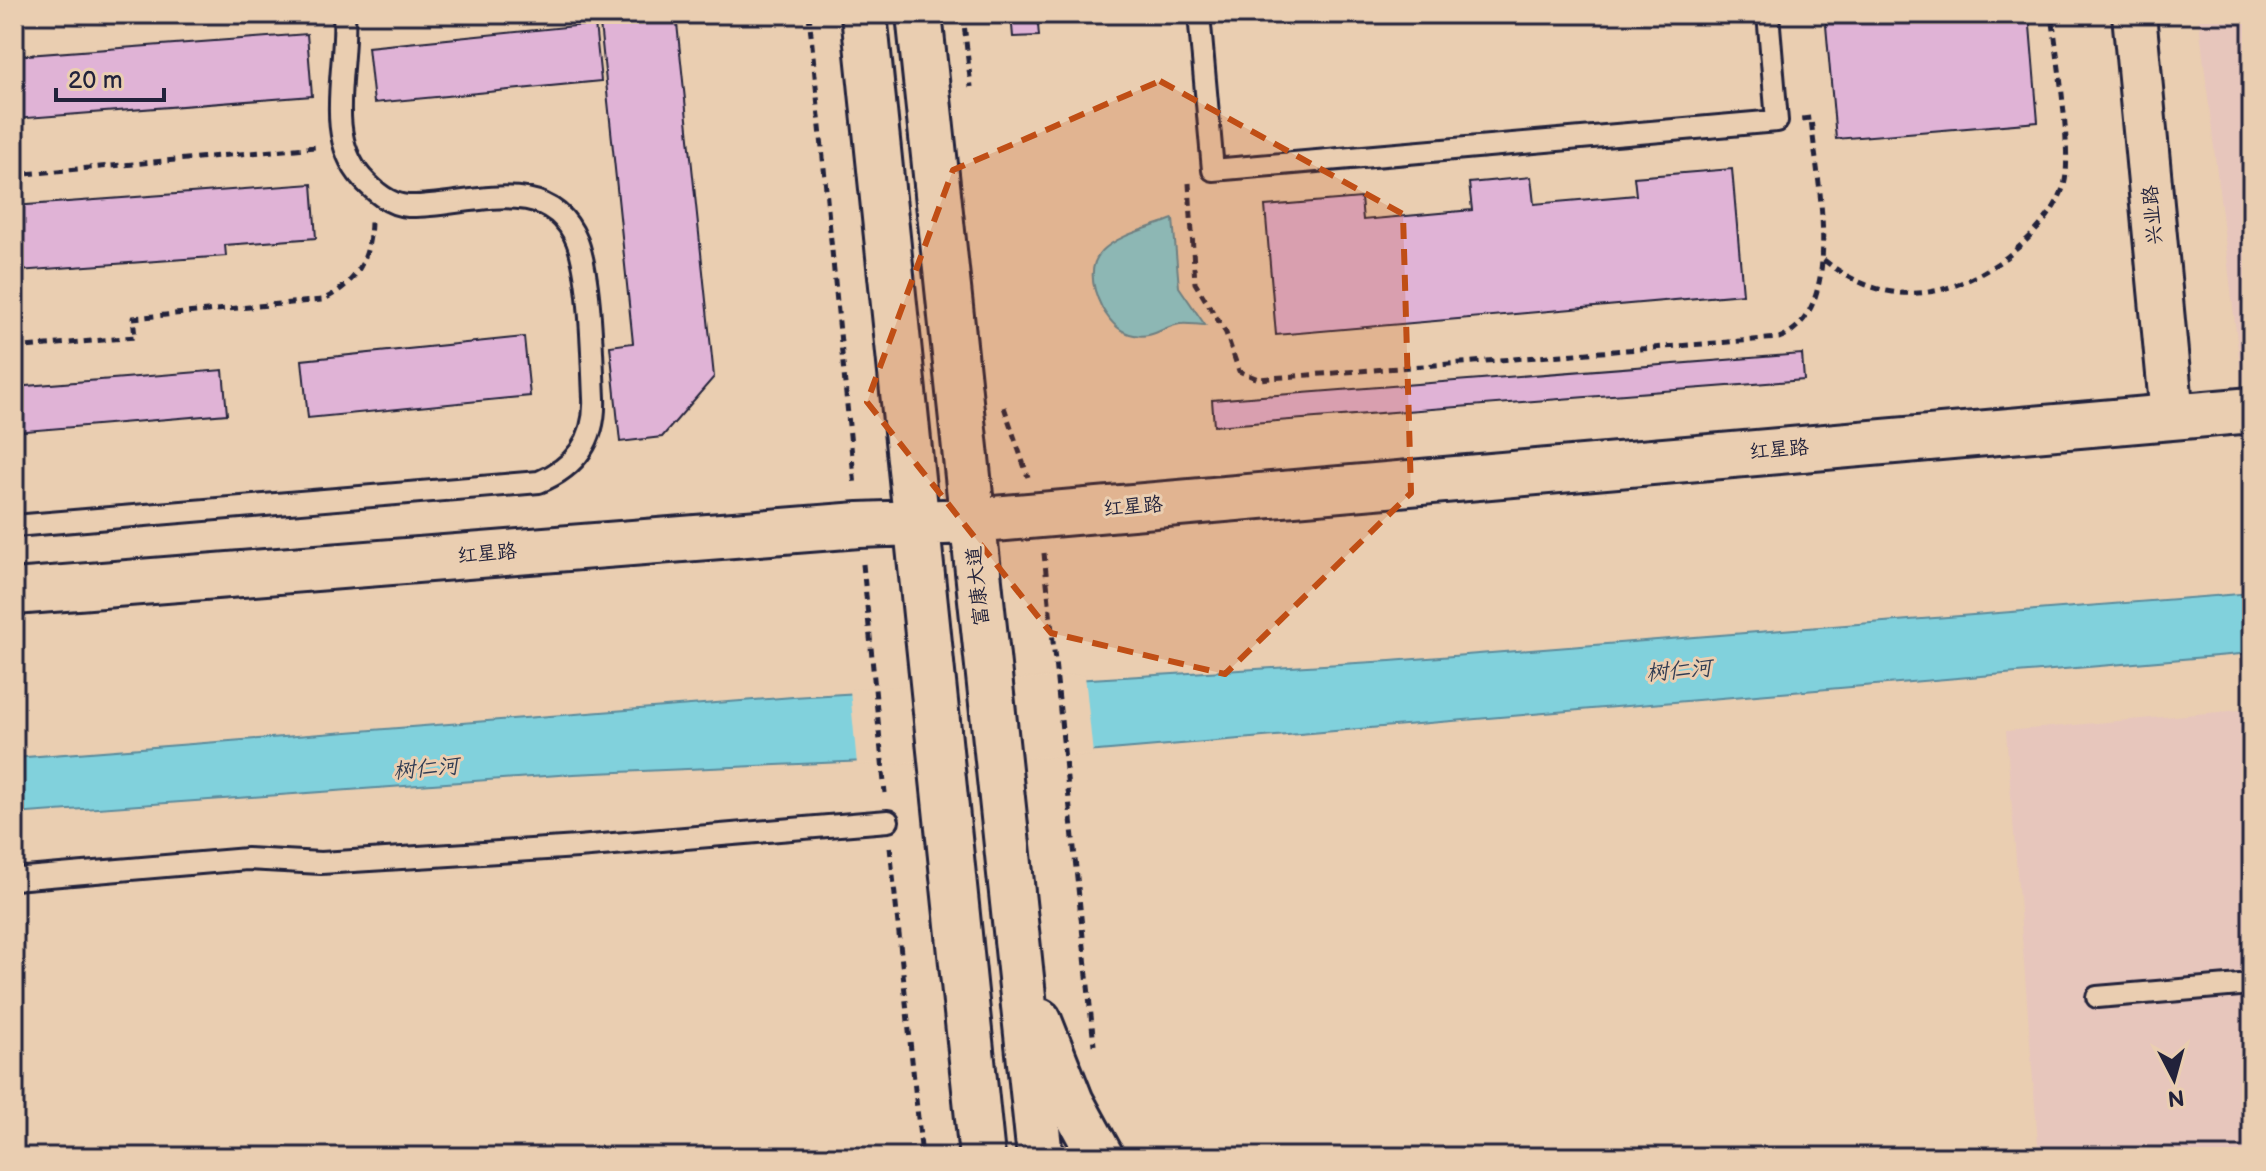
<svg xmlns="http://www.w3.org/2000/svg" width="2266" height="1171" viewBox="0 0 2266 1171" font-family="'Balsamiq Sans','LXGW WenKai TC',sans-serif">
	<rect width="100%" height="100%" fill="#eaceb1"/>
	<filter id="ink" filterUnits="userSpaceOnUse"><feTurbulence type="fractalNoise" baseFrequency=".0125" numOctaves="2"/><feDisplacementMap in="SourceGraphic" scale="16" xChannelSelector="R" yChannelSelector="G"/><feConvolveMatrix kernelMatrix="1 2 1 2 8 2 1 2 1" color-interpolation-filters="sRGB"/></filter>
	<g filter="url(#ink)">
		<path fill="#e7c6bc" d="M2198,14H2252V381L2242,382Z
			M2252,709V1157H2039L2006,731Z"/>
		<path fill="#81d1dc" stroke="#5b8b9c" stroke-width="2" d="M1173,219L1179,287L1205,325C1197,325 1188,323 1180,324C1164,326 1153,339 1134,335C1119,333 1109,320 1102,308C1070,244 1125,237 1173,219Z
			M2252,593V653L1098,751L573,774L14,814V758L793,697L1390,661Z"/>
		<path fill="#eaceb1" d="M1085,675L1093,755L857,765L850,690Z"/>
		<path fill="#e0b3d6" stroke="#22223b" stroke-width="2" d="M599,14H676L714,377L662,437L620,442L610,346L633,343Z
			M1011,14H1037L1039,36L1013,37Z
			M1825,14H2029L2038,122L1836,139Z
			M595,24L601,81L374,103L368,47Z
			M307,34L312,96L14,119V56Z
			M1732,169L1743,294L1276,335L1265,206L1361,198L1363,220L1472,210L1469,183L1531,177L1534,204L1636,195L1634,177Z
			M312,184L316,238L225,245L226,256L18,271L14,206Z
			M524,337L530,396L308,418L302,360Z
			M1802,354L1804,380L1214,426L1212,400Z
			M223,370L227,414L14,432V387Z"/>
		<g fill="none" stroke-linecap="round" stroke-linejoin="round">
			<g stroke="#22223b" stroke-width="26">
				<path id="lane" d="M1199,14L1213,170L1777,121L1768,14
					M14,526L539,482C576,467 596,439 594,398C592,356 591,278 577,241C548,169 464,208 408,206C389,205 374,191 362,178C323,134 348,67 344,14
					M14,879L247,859L321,863L578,847L888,821
					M2097,997L2252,984"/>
			</g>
			<g stroke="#22223b" stroke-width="48">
				<path id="street" d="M2134,14L2172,416"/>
			</g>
			<g stroke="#22223b" stroke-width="50">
				<path id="secondary" d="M864,14L982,1157
					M919,14L1040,1157
					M14,592L859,525L971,521L2252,410
					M1039,1021L1071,1102L1101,1157"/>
			</g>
			<path stroke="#22223b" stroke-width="5" stroke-dasharray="8 6" stroke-linecap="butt" d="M809,14L855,487
				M963,14L971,87
				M14,175L316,147
				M1189,183L1195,283L1226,333L1239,371L1258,379L1779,338C1848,311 1816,178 1811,118L1802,119
				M1824,260C1886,309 1947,301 2008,256C2030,239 2056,212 2064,185C2073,156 2056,50 2052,14
				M14,348L135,337L133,318L322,300C356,284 370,260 371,222
				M1004,407L1028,477
				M1044,553L1094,1045
				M863,564L885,793
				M890,847L922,1157"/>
			<use href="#lane" stroke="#eaceb1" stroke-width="20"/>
			<use href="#street" stroke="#eaceb1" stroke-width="42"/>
			<use href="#secondary" stroke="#eaceb1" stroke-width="44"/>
		</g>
	</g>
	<path fill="#c04e15" fill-opacity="0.2" stroke="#c04e15" stroke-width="6" stroke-dasharray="16 10" stroke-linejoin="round" d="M1160,81L1403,214L1411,493L1225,674L1051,633L867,402L953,170Z"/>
	<g text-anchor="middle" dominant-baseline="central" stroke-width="6" stroke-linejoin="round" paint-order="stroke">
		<g font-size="20" fill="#22223b" stroke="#eaceb1">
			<text transform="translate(2153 215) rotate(-95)">兴业路</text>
			<text transform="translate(1779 450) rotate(-5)">红星路</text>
			<text transform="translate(1133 507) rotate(-5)">红星路</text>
			<text transform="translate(487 554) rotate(-5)">红星路</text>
			<text transform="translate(978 586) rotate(-96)">富康大道</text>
		</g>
		<g font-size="22" font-style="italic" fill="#303c53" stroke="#eaceb1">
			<text transform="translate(1679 671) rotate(-5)">树仁河</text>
			<text transform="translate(426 769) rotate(-5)">树仁河</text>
		</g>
	</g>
	<rect width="2266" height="1171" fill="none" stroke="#eaceb1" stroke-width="48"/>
	<rect x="24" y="24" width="2218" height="1123" fill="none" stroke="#22223b" stroke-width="3" filter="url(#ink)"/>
	<g transform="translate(2174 1079) rotate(174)" stroke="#eaceb1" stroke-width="6" paint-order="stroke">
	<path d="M0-6L14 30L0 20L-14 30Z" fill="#22223b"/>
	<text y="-12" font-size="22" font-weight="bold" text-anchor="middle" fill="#22223b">N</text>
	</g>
	<path d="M56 88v12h108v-12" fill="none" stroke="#22223b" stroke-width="4"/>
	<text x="68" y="88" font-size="24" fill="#22223b" stroke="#eaceb1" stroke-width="6" paint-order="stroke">20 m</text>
</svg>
